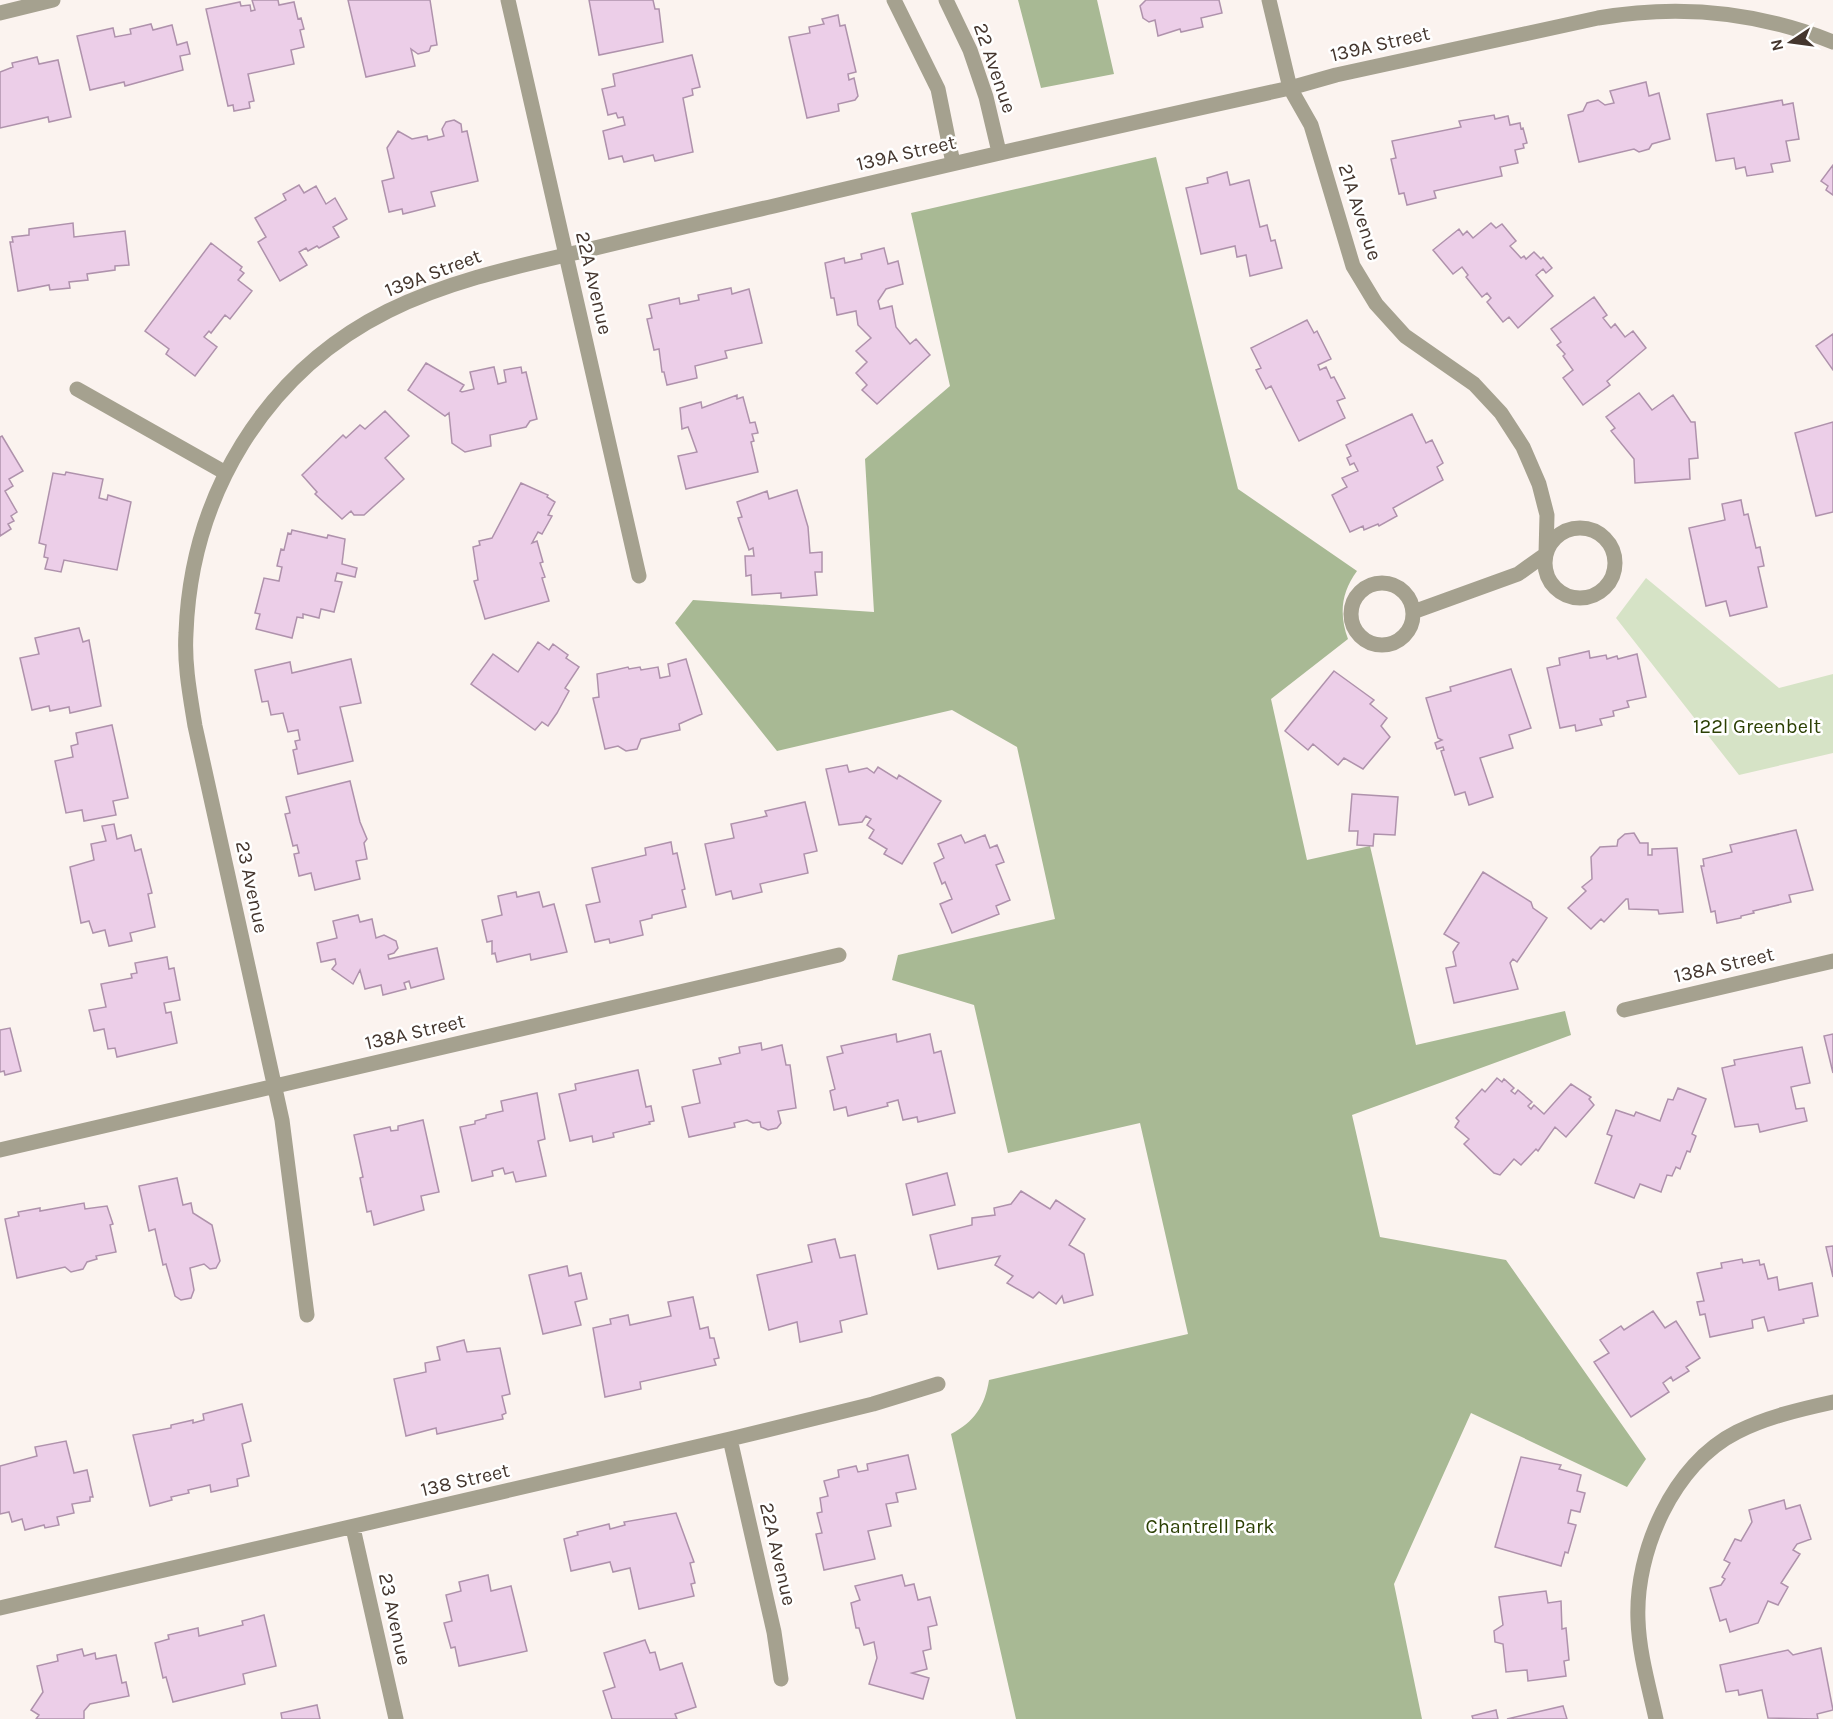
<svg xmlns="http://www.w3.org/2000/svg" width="1833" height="1719" viewBox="0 0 1833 1719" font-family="Karla,sans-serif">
	<rect width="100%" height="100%" fill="#fbf3ef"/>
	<path fill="#d6e3c6" d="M1646,578L1779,688L1833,674V753L1739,775L1616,618Z"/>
	<path fill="#a8b994" d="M1018,0H1097L1114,74L1041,88Z
		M1156,157L1238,489L1357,571C1341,593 1339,614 1348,639L1271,699L1307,860L1370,846L1416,1045L1565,1011L1571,1035L1352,1115L1380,1237L1506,1260L1646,1459L1627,1487L1471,1413L1394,1584L1422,1719H1016L951,1434C974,1422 985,1406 989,1380L1188,1334L1140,1123L1008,1153L974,1005L892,980L898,955L1055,919L1017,747L952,710L777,751L675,623L693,600L874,612L865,459L950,386L911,213Z"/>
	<path fill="#eccee8" stroke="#af92ac" stroke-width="1.5" d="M252,0H278L279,5L294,2L298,19L301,18L304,29L300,30L304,47L291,50L294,64L248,74L254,101L249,102L250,108L234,111L233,105L228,106L206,9L240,2L241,6L250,5L251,11L255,10Z
		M348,0H430L437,45L431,46L429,51L418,54L411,49L415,66L366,77Z
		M589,0H653L655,9H659L663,42L599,55Z
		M1219,0L1222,13L1201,18L1203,27L1181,32L1180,29L1158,36L1155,20L1149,22L1143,18L1140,6L1146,0Z
		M838,15L840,26L845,25L856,72L848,74L849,80L854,78L858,96L855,100L838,104L839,111L807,118L789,37L810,33L809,27L824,24L822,19Z
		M151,24L153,30L172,25L177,45L187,42L190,54L180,56L183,70L125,86L124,82L90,90L77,36L113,28L115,37L131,34L130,29Z
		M692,55L700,87L692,89L693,95L683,98L693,152L655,161L653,155L624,162L622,156L609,159L603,131L625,125L623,117L618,118L616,113L608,115L602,89L615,86L613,74Z
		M37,57L39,64L58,60L71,117L49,122L48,117L0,128V72L13,67L12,63Z
		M1646,82L1649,96L1659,93L1670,139L1652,144L1649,149L1639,152L1634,149L1579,162L1568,115L1583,111L1587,103L1598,100L1605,105L1614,103L1610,91Z
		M1782,100L1783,105L1793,103L1799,139L1786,141L1790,161L1771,164L1773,172L1747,176L1745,167L1736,169L1734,158L1716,161L1707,114Z
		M1494,115L1495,119L1508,116L1510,125L1520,123L1521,129L1523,128L1527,143L1523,144L1524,148L1515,150L1518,163L1500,167L1502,176L1434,191L1436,198L1407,205L1404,193L1399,194L1391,159L1396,158L1392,141L1461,127L1459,121Z
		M454,120L461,124L462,132L467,131L478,181L431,192L435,206L403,214L402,209L389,212L382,181L394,178L387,148L398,131L412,139L427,136L428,140L444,136L442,129L446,122Z
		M1833,165V195L1826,190L1828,186L1821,181Z
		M1227,172L1230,185L1249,180L1260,227L1267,225L1271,241L1275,240L1282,268L1250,276L1246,255L1237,257L1235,246L1201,254L1186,188L1208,183L1207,178Z
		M299,185L304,193L316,186L326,204L335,198L347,219L333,227L339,237L319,248L317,246L308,251L306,248L299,252L307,265L280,281L258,242L266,237L255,218L286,200L283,194Z
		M73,223L74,237L125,231L129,265L115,266V270L87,274L88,280L69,282L70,288L50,290L49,285L18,291L10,242H13L12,237L29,235V229Z
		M1491,223L1496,228L1502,224L1516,241L1510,246L1521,258L1524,256L1526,259L1534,252L1541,259L1543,257L1552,268L1546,273L1543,269L1536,275L1553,296L1518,328L1509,317L1503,322L1487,302L1491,298L1487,293L1482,297L1466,277L1468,275L1462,267L1453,274L1433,250L1459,229L1463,235L1467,231L1473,238Z
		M211,243L242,267L240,270L244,273L238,280L252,291L230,319L225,315L211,333L209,331L204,337L217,347L195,376L166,354L169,349L145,331Z
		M884,248L888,264L898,261L903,284L886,289L878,301L880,309L892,306L896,327L910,344L916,339L930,355L877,404L862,390L867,385L856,373L867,362L856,351L871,338L858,325L856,311L837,315L834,298H831L825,263L844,258L845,263L862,259L861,254Z
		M731,288L732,294L749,289L762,343L725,351L727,358L695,366L697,378L667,385L664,372H662L659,349L654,350L647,319L652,318L649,305L679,298L680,304L699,300L698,295Z
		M1594,297L1607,315L1603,318L1611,328L1615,324L1625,337L1633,331L1646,348L1607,381L1610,385L1583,405L1563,378L1573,370L1563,356L1565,354L1557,345L1561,342L1551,329Z
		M1307,320L1314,333L1317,331L1331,359L1318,365L1320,370L1326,367L1331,378L1334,377L1345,398L1337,401L1345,418L1299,441L1271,386L1266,389L1256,370L1261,368L1251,348Z
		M1833,334V370L1816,346Z
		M426,363L464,385L460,391L462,392L474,389L470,372L494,367L498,384L506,382L504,370L521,367L522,373L526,372L537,419L530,421L526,427L490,435L491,446L465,452L452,443L449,413L445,416L408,390Z
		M1639,393L1652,410L1673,395L1691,422H1695L1698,458L1689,459L1690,479L1635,483L1634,459L1611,431L1615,428L1606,417Z
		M737,395V399L743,397L750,423L755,422L758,433L752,434L754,441L751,442L758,472L686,489L678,456L697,452L688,427L682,429L680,408L701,402L702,408Z
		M385,411L409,436L385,458L404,479L364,515H354L351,511L342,519L315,494L317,492L302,475L343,435L346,438L360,425L365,429Z
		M1412,414L1426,443L1432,440L1443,463L1437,467L1443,480L1393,508L1397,516L1379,526L1378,524L1364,530L1363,526L1350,532L1332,495L1347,487L1342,478L1358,471L1354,463L1350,465L1347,458L1351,456L1346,445Z
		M1833,422V512L1816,516L1795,433Z
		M2,436L23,471L9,479L13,486L5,491L17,512L11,516L14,521L8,524L11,529L0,536V437Z
		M66,472L103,479L99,498L107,500L108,495L131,502L117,570L64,560L61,572L45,569L48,558L44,557L46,545L39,543L53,473L65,475Z
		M521,483L548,495L547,497L555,502L548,515L552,516L542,534L538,532L532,543L537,541L543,562L540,563L545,577L542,578L549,601L485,619L474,581L478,580L473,547L480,545L479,541L492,538Z
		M797,490L808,527L810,553L822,552V572H815L817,595L781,598V593L752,595L751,575L746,576L745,556H754L753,548L749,550L738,518L742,517L737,502L767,491L769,499Z
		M1741,500L1744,515L1748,514L1756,548L1760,547L1764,566L1758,567L1767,607L1730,616L1726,601L1706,606L1689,528L1725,520L1722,504Z
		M292,530L327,538L328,535L345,539L342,564L357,568L355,577L337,573L335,581L342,582L334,612L321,609L319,618L303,614V618L297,617L292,638L256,629L260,614L255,613L264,578L279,581L282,567L277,566L281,549L284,550L288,533L291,534Z
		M79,628L83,642L89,640L101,706L70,713L69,707L50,711L49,706L32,710L20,658L39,654L35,638Z
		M538,642L549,650L553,644L568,655L566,658L579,667L565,688L569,691L557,713L548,726L542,722L535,730L471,684L493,654L518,672Z
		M1589,651L1590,658L1606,655L1607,659L1617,656L1618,659L1637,654L1646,697L1627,701L1629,707L1613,711L1614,716L1600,719L1602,725L1576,731L1575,725L1560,728L1547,668L1560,665L1559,658Z
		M351,659L361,703L340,707L353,761L298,774L293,750L297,749L295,741L300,740L298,730L288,732L283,713L271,715L268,701L262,702L255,670L290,662L292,673Z
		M686,659L702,714L679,724L680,730L641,739L637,749L626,751L618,746L605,749L593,698L599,697L597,674L628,667L629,669L640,667L641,670L658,667L660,678L670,676L668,664Z
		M1511,669L1531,728L1509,735L1513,748L1480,758L1493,797L1469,805L1465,792L1455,795L1441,751L1444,750L1443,747L1437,749L1435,743L1442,740L1438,738L1426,698L1451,691L1450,687Z
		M1334,671L1374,700L1370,704L1387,718L1381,726L1390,737L1363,769L1344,758L1338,765L1313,744L1308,750L1285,731Z
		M112,725L128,798L113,801L116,815L84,821L82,810L66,813L55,761L73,757L71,746L78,744L76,733Z
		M847,765L849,772L867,768L874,773L878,767L897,779L899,775L941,801L902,864L884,854L887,849L869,838L874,830L867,825L871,819L866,816L862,822L839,825L826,769Z
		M350,781L360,822L367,839L364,843L367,859L356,861L360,879L315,890L311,873L299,876L294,854L299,853L297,845L293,846L285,814L290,813L286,797Z
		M1352,794L1398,797L1395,835L1374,834L1373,846L1357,845L1358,831H1349Z
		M805,802L817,851L804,854L808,873L760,884L762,892L733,899L731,891L716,895L705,844L734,838L731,824L767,816L765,811Z
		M114,824L117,839L131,835L135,851L141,849L152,893L148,894L155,927L130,933L132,941L109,946L105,930L93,933L89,921L81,923L70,867L94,860L91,844L106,841L102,826Z
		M1796,830L1813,890L1789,895L1791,902L1753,911L1754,913L1741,916V918L1717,923L1715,911L1711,912L1701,866H1704L1703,859L1732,852L1730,845Z
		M1634,833L1640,843H1648V855H1652V849L1677,848L1683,912L1659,914L1658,910L1629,909L1628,899H1626L1604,922L1601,919L1591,929L1568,908L1586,891L1582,887L1592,879L1591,857L1600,847L1617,846L1618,840L1625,834Z
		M961,835L965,843L985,835L990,848L997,845L1004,862L996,865L1010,900L996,906L999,914L952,933L940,904L952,899L945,882L942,884L934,863L944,858L938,844Z
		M671,842L673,854L677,853L685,889L682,890L686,907L652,915V918L640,921L643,935L610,943L609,939L595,942L586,905L600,902L592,868L646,855L645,848Z
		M1483,872L1531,902L1533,908L1547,918L1517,962L1513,959L1510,963L1518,989L1454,1003L1446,968L1456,966L1453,952L1459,943L1444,934Z
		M516,892L517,897L539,892L543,907L554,904L567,952L531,960L530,954L497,962L495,953L492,954V941L487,942L482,920L502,915L498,896Z
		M358,915L360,922L372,919L376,938L384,935L396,941L398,948L394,953L388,955L389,959L437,948L444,979L411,988L409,981L404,983L406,989L383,995L381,985L365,989L360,970L353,984L332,969L336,964L335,959L321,962L317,943L337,938L333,921Z
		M167,957L169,969L174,968L180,1000L164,1003L166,1013L171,1012L177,1043L117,1057L115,1048L108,1049L104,1029L94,1031L89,1010L106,1007L101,984L132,978L131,974L137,973L135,963Z
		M10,1028L21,1071L5,1075L4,1071L0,1072V1030Z
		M896,1034L897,1042L930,1034L934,1053L941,1051L955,1113L918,1122L917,1117L903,1120L898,1100L887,1103L888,1106L848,1116L846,1107L834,1110L830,1091L835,1089L827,1057L843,1053L841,1046Z
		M1833,1034V1073L1824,1036Z
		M761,1043L762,1050L782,1045L786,1065H790L796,1108L778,1111L781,1123L777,1128L768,1130L761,1127L760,1122L753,1123L747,1120L734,1123L735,1127L689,1137L682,1107L700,1103L693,1070L721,1064L719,1058L740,1053L739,1047Z
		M1802,1047L1810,1083L1791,1087L1796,1109L1804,1108L1807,1121L1760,1132L1758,1124L1735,1127L1722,1068L1735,1065L1734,1060Z
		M638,1070L646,1107L651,1106L654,1121L649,1122L650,1124L613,1133L614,1137L593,1142L592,1136L570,1141L559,1094L576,1090L575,1084Z
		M1497,1078L1502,1082L1504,1079L1514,1088L1511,1091L1515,1094L1518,1090L1532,1102L1528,1106L1531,1109L1534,1105L1544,1114L1571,1084L1591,1097L1589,1099L1594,1105L1566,1137L1555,1127L1538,1151L1536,1149L1521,1165L1514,1159L1500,1175L1494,1173L1464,1144L1469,1139L1455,1127L1459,1121L1456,1118L1482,1089L1485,1092Z
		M1678,1088L1706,1099L1692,1134L1696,1136L1690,1152L1687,1151L1680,1169L1676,1167L1672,1176L1667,1175L1661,1192L1640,1184L1634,1198L1595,1183L1612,1136L1607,1134L1616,1110L1634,1116L1636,1112L1660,1121L1668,1099L1673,1100Z
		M537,1093L545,1139L538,1141L546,1176L516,1182L513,1172L505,1174L503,1168L492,1171L493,1176L472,1181L460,1127L475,1124V1121L486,1118V1115L503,1111L501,1101Z
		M423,1120L439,1192L421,1196L424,1210L374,1225L371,1211L367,1212L360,1178L363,1177L354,1135L390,1127L391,1131L398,1130V1126Z
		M947,1173L955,1205L913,1215L906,1184Z
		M177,1178L183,1205L191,1203L193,1213L212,1225L220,1261L216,1268L210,1269L204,1264L190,1268L194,1290L191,1298L181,1300L175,1296L166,1264L163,1265L155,1229L149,1231L139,1186Z
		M1021,1191L1050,1209L1056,1200L1085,1219L1069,1245L1084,1254L1093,1295L1064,1303L1062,1296L1056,1304L1039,1292L1033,1298L1007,1283L1013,1276L995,1265L1000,1256L938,1269L930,1235L972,1225V1218L995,1215L994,1208L1011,1204Z
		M84,1203L85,1209L107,1206L113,1224L110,1225L116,1252L96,1256L97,1259L87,1262L83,1269L71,1272L65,1267L17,1278L5,1219L19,1216L18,1212L40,1208V1211Z
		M835,1239L840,1258L855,1255L867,1314L840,1321L842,1332L800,1342L797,1322L769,1330L757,1275L812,1262L808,1245Z
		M1833,1246V1277L1826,1247Z
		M1742,1259L1743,1263L1759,1260L1760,1265L1764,1264L1768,1279L1777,1277L1779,1290L1812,1283L1818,1316L1803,1319L1804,1323L1768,1331L1764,1317L1752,1320L1753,1328L1710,1337L1705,1314L1700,1315L1697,1302L1704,1301L1697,1273L1722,1268L1721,1263Z
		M567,1266L569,1276L581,1273L587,1299L575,1302L581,1325L543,1334L529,1275Z
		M693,1297L700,1329L708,1327L710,1338H714L719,1358L714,1359L716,1365L640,1382L641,1389L605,1397L593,1328L611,1324L610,1319L628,1315L630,1325L671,1316L668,1302Z
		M1653,1311L1665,1328L1676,1321L1700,1358L1686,1367L1689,1371L1673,1381L1671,1377L1663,1383L1669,1392L1631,1417L1594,1362L1609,1353L1600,1340L1621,1326L1624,1330Z
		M464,1340L467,1352L500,1348L510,1394L502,1396L506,1413L502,1415L503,1419L437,1434L436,1428L406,1436L394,1379L426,1372L425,1363L440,1360L437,1347Z
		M242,1404L251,1441L242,1444L249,1476L237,1479L238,1486L211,1492L210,1485L188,1490L189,1493L171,1497L172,1500L150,1506L133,1435L171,1428V1425L193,1420V1423L204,1420L203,1414Z
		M66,1441L74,1473L87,1470L93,1497H90V1501L72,1504L74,1513L57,1517L59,1525L45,1528L44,1525L25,1530L22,1519L12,1522L9,1512L0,1514V1466L37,1456L35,1447Z
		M908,1455L916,1489L896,1493L898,1502L886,1504L891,1526L868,1531L875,1559L824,1570L816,1534L822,1533L817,1513L822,1512L820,1498L828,1496L824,1481L839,1477L838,1470L856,1466L858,1472L868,1470L867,1464Z
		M1521,1457L1561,1465L1559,1469L1581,1475L1577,1491L1585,1493L1580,1512L1571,1510L1568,1523L1576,1525L1568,1553L1565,1552L1561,1566L1495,1547Z
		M1784,1500L1786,1509L1800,1505L1811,1539L1797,1544L1793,1550L1800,1554L1781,1583L1788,1587L1778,1605L1768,1601L1758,1623L1730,1632L1726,1619L1720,1621L1710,1588L1721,1585L1725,1579L1722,1577L1730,1563L1724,1560L1735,1539L1741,1541L1752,1522L1749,1510Z
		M676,1513L694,1562L690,1563L695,1583L691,1584L694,1596L639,1609L630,1568L613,1572L610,1562L571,1571L564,1539L578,1535L577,1532L609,1524L610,1529L625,1525L624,1522Z
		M488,1575L491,1591L511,1586L527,1651L459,1666L455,1647L451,1648L444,1623L452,1621L446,1595L461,1591L459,1582Z
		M902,1575L905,1586L914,1584L918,1600L930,1597L937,1625L928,1627L931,1649L923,1651L927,1669L912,1673L929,1678L923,1699L869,1684L877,1658L874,1642L864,1645L859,1628H856L851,1603L860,1600L855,1586Z
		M1546,1591L1548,1603L1561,1601L1562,1629L1566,1628L1569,1660L1564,1661L1566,1676L1528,1681L1527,1670L1506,1672L1503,1644L1495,1642L1494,1631L1503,1625L1499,1597Z
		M264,1615L276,1666L243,1674L245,1684L173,1702L166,1677L163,1678L155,1643L169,1639L168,1635L198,1628L199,1636L243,1625L242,1621Z
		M645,1640L650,1653L655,1652L660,1670L682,1663L696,1707L675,1714L677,1719H612L603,1691L615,1687L604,1653Z
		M1821,1648L1833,1710L1817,1714L1818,1719L1768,1718L1762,1690L1739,1695L1738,1690L1726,1692L1720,1665L1788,1650L1793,1655Z
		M82,1649L84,1656L95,1653L96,1659L116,1655L122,1683L126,1682L129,1696L90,1704L84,1711V1719H36L39,1715L31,1710L43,1692L37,1666L58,1661L57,1655Z
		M317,1705L320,1719H282L281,1713Z
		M1563,1706L1567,1719H1507Z
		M1496,1710L1498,1719H1473L1472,1716Z"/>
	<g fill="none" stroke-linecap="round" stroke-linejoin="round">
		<path stroke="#a5a18f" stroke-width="15" d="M508,0L639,576
			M894,0L938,89L953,163
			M946,0L970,50L986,97L999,152
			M1269,0L1290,88L1311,125L1353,266L1376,304L1405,336L1474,384L1501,413L1523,447L1539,484L1547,515L1546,554L1518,574L1413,612
			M0,13L53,0
			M77,389L224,472
			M1545 563a35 35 0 1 1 70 0a35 35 0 1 1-70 0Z
			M1351 614a31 31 0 1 1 62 0a31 31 0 1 1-62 0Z
			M1624,1010L1833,961
			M0,1150L839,955
			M307,1315L282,1120L195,726C190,695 184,664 186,633C191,496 264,373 388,311C449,281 514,267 579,252C644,236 709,221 774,206C945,165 1117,126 1290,88L1336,75L1598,18C1679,4 1756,11 1833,42
			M730,1439L774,1632L781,1679
			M353,1528L396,1719
			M0,1608L730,1439L873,1404L938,1384
			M1656,1719C1649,1687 1639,1653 1638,1620C1635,1552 1673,1464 1737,1432C1767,1417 1801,1409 1833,1402"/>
	</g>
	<g text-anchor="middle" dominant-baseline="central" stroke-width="5" stroke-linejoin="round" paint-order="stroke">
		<g font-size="20" fill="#44362e" stroke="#fff">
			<text transform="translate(1380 44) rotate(-13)">139A Street</text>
			<text transform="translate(995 68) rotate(71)">22 Avenue</text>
			<text transform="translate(906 153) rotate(-13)">139A Street</text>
			<text transform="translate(1360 212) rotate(72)">21A Avenue</text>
			<text transform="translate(433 273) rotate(-21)">139A Street</text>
			<text transform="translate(594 283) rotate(77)">22A Avenue</text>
			<text transform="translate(252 887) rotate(78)">23 Avenue</text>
			<text transform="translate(1724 965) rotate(-13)">138A Street</text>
			<text transform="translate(415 1032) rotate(-13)">138A Street</text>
			<text transform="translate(465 1480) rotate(-13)">138 Street</text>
			<text transform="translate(778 1554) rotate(77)">22A Avenue</text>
			<text transform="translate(395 1619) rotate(78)">23 Avenue</text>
		</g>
		<g font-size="20" fill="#2c4004" stroke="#fff">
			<text x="1757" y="726">122l Greenbelt</text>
			<text x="1210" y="1526">Chantrell Park</text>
		</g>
	</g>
	<g transform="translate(1791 42) rotate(257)" stroke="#ffffff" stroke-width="4.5" paint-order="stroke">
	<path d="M0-4.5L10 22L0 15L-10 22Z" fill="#44362e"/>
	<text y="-9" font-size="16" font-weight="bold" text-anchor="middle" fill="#44362e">N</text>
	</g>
</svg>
